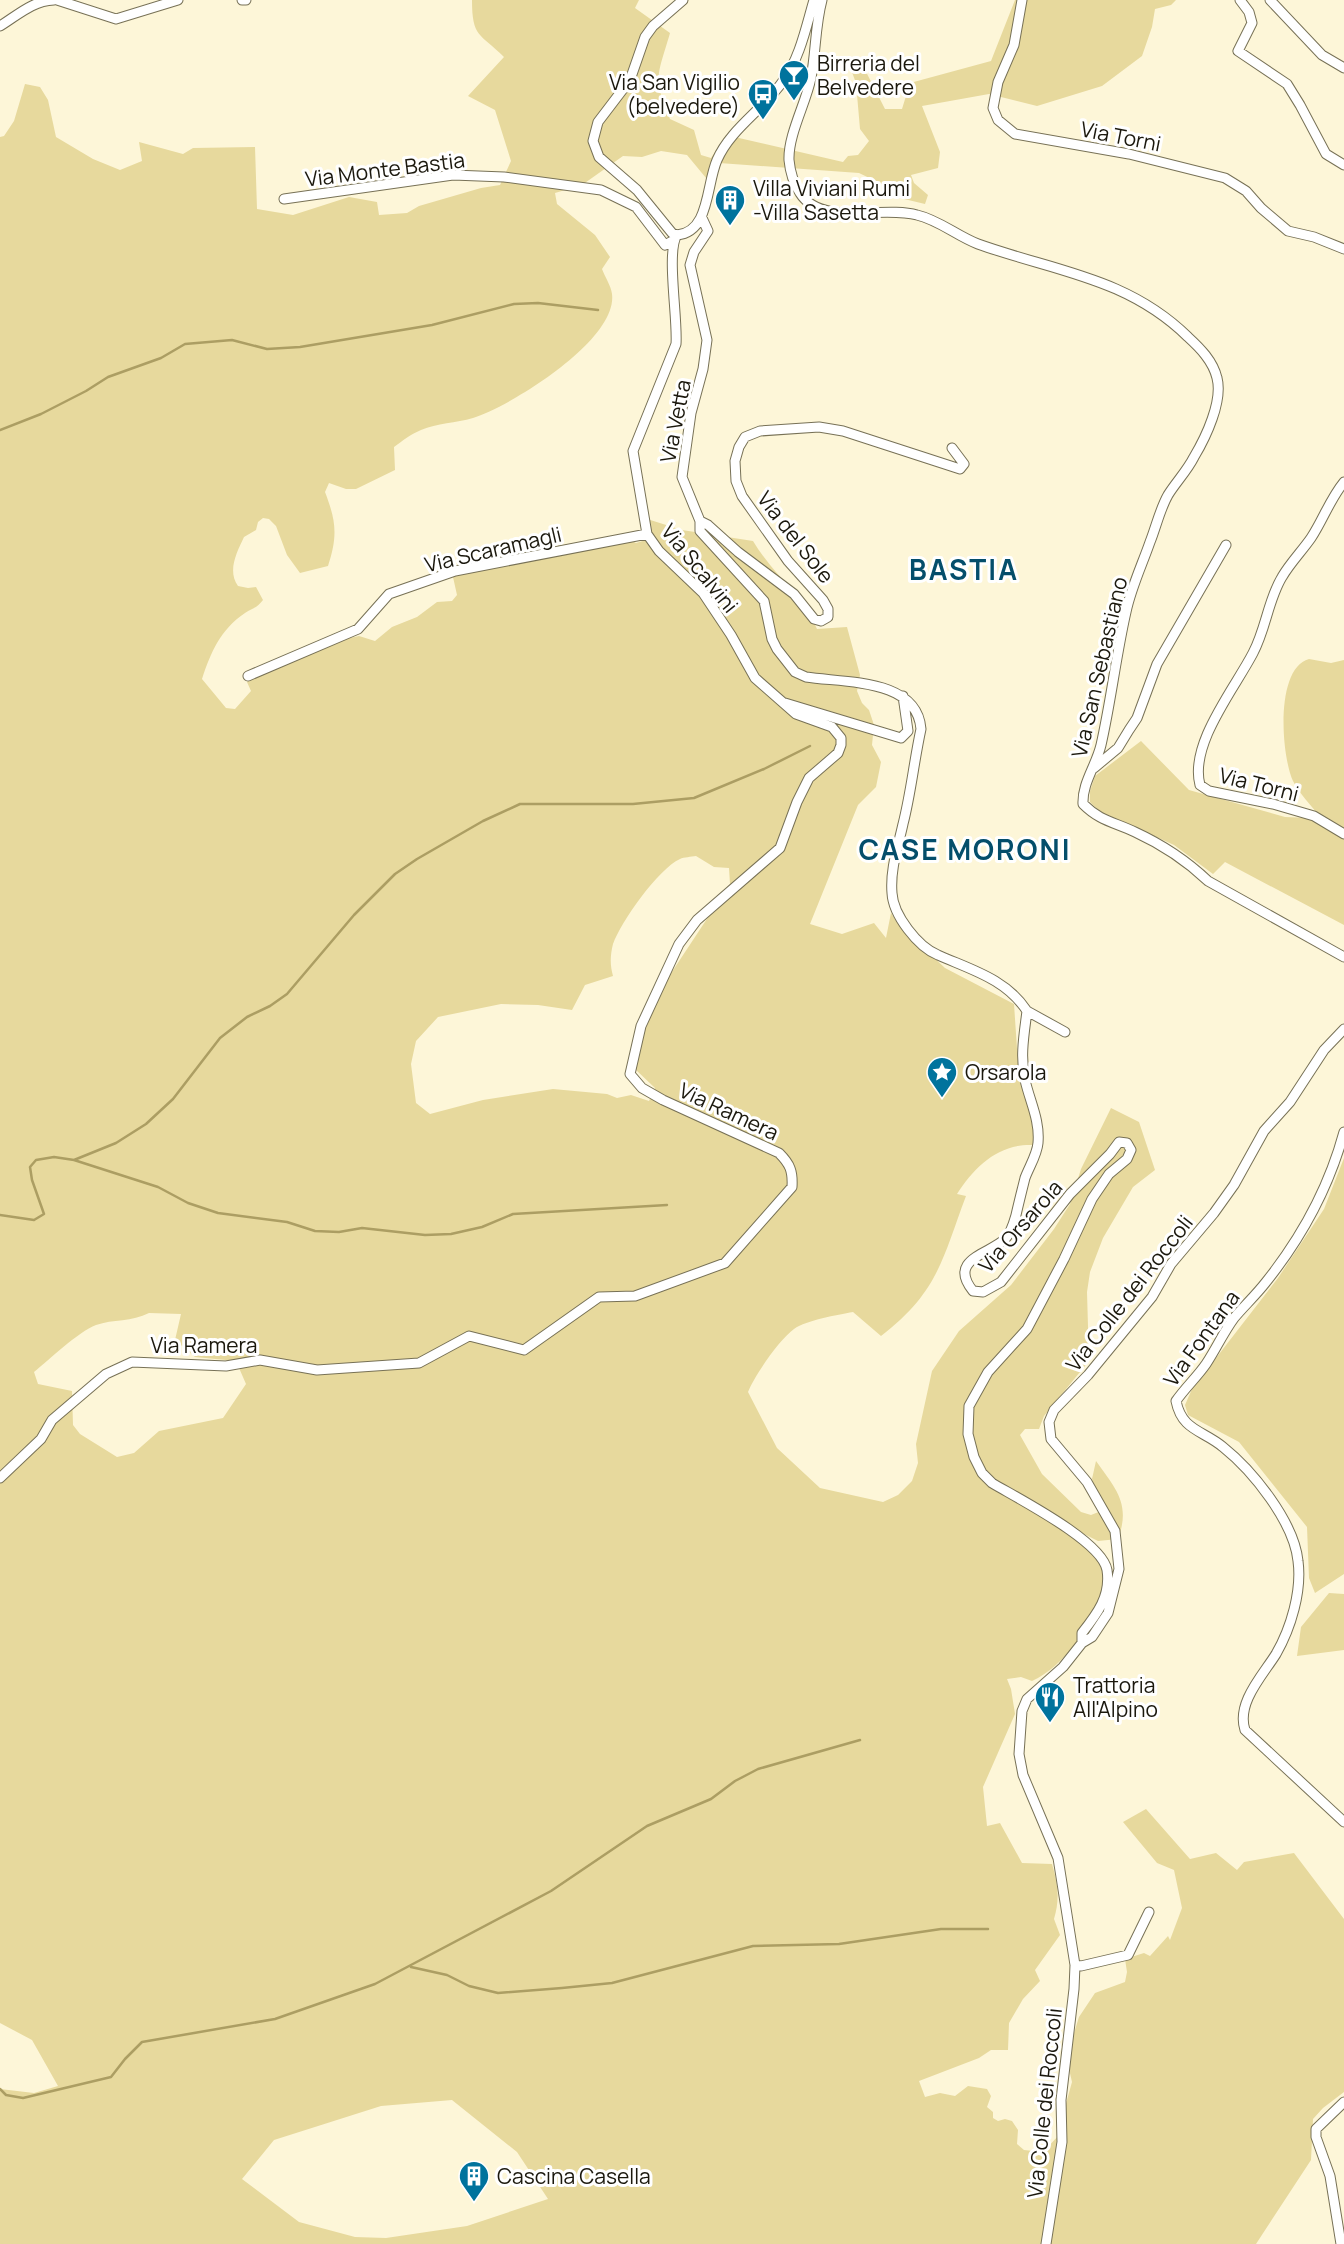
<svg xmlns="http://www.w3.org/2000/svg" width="1344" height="2244" viewBox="0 0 1344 2244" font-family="Manrope,sans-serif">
	<rect width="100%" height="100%" fill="#fdf6d8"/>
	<path fill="#e7d99d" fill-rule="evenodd" d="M472,0H639L635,8L670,33C658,75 652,77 670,119L694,130L701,155L711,158L726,135L843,162L848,156L858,155L869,141L860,129L856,83L849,64L861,62L885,109H902L910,83L991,61L1015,0H1176L1171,5L1155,9L1152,27L1142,56L1102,86L1037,106L989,94L922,106L940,152L938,168L911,175L914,183L928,195L925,204L900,198L884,185L859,173L719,163L711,184L687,155L661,151L642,157L623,156L582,185L555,193L557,204L595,235L610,257L602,269C605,277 611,286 612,294C618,340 511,406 473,418C456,423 437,423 421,430C411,434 402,441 394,447L395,470L356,489H346L329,483L325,492C336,521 338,535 328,566L300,573L287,555L276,526L269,519L263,518L258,522L256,530L244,537C237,552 227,571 238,586L248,588L256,587L263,600C257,608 253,608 245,613C220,630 211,652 202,679L226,708L235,709L251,691L247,682L274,660L301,649L359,636L375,641L392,627L417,617L437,602L452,601L457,595L453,577L462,573L628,539L636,543L646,540L644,518L682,530L753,541C771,572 803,596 817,629L847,627L860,675L857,691L862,703L869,710L874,725L872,745L881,762L876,787L858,805L810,924L842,934L874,923L886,938L891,913L898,924L945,968L1014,1004L1019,1078L1039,1138L1034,1145C999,1143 975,1166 957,1194L966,1196C942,1260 938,1292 881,1336L853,1312C837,1315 807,1320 794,1329C779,1340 755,1375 748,1392L777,1448L820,1488L883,1502L898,1495L912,1481L918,1463L916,1444L932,1371L959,1331L1011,1285L1054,1229L1070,1204L1081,1169L1111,1108L1139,1122L1155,1170L1133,1187L1103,1238L1090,1272L1087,1292L1089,1361L1044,1416L1039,1429H1025L1020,1435L1042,1474L1081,1512L1091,1515L1101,1511L1092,1479L1096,1461C1116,1489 1131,1504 1118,1539L1098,1541L1078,1531L1103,1566C1103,1575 1103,1585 1101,1593C1090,1627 1065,1666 1032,1681L1021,1677L1007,1679L1011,1689L1015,1714L983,1787L987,1826L1000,1823L1022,1863L1052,1864C1058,1884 1060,1899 1054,1919L1060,1935L1035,1970L1040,1981L1023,1999L1009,2023L1008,2050H991L979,2058L919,2081L925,2097L940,2093L955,2096L968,2086L987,2089L991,2096L987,2107L993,2112V2118L998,2121L1005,2119L1012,2121L1018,2130L1017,2144L1024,2150L1043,2152L1061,2133L1062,2118L1072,2082L1069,2069L1074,2033L1079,2017L1095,1993L1125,1982L1127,1972L1125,1959L1144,1953L1150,1956L1168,1936L1170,1940L1182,1908L1174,1870L1157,1863L1123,1822L1146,1809L1190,1859L1216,1853L1237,1870L1244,1862L1294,1853L1344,1919V2092L1323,2108L1313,2119L1311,2160L1256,2244H0V2089L34,2093L58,2086L32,2040L0,2023V137L4,136L14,121L25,84L40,87L48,100L56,137L93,159L120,170L142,161L139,142L183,154L193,148L255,147L257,209L293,215L349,197L377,202L379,215L407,213L419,206L481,188L500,185L511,161L495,110L468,96L504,57C480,33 472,38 472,0ZM696,856L714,867L729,868L730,884L656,996L646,1023L635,1069L655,1088L649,1101L631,1095L617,1098L607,1094L553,1089L483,1100L430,1114L416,1103L411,1064L416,1041L438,1017L501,1004L538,1005L572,1010L585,985L613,976C610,965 610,956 613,944C621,922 658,869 680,859C684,857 691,857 696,856ZM149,1313L181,1314L175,1340L195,1357L236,1361L246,1384L223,1418L159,1431L134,1453L117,1457L80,1434L73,1425L72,1391L38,1384L34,1372C50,1359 78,1332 96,1325C113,1319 132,1322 149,1313ZM452,2100L517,2152L548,2199L467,2226L386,2238L355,2237L299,2222L242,2179L274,2140L381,2106Z
		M1309,659L1331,663L1344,660V925L1225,862L1213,874L1174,845L1099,811L1090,802V791L1095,776L1141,741L1189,790L1285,817L1311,818L1319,816C1311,805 1299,793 1293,781C1281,755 1275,668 1309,659Z
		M1344,1158V1574L1315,1593L1309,1578L1307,1527L1239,1442L1188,1415L1185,1405L1192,1389L1278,1278L1324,1209Z
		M1329,1593L1344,1594V1650L1297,1656L1301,1627Z"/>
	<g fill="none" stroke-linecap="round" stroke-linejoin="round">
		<path stroke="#ac9e63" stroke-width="2.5" d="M0,430L41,414L86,391L108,377L161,358L185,344L232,340L267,349L300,347L432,325L514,304L538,303L598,310
			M74,1160L116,1143L146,1124L173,1099L220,1038L247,1017L270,1006L287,994L354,915L395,874L417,859L483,821L520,804H633L694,798L764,769L810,746
			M0,1215L34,1220L44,1214L32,1180L30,1167L36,1160L54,1157L74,1160L158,1187L188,1203L218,1213L287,1222L315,1231L339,1232L362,1228L425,1235L451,1234L482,1227L513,1214L667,1205
			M411,1967L447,1975L469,1986L498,1993L562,1988L612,1983L753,1946L839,1944L941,1929H988
			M0,2089L6,2095L23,2098L111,2077L125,2059L142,2042L275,2019L375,1984L551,1891L647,1826L711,1799L735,1781L758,1769L860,1740"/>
		<g stroke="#777156" stroke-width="11">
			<path id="street" d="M57,0L116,19L178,0
				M242,0H246
				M822,0C815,26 816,52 811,78C806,103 788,135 789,160C790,171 794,184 800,193C821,227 883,205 917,215C939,220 957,236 978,244C1053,271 1127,277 1188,337C1200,348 1213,361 1217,378C1223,401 1206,437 1194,457C1187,471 1176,482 1168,495C1160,509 1156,527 1150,542C1142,565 1131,588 1126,612C1116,656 1111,701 1101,745C1096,766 1082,783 1083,804C1100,821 1114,822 1135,832C1161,844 1187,861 1208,881L1344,957
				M1022,0L1014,45L998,82L993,108L998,120L1015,134L1129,154L1225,178L1246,191L1261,208L1288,231L1314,237L1344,249
				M1240,0L1249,12L1252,23L1238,51L1287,84L1300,105L1326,154L1344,165
				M1270,0L1322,55L1344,68
				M0,26C18,15 32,1 54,0
				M284,199L453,175L504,177L601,190L636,207L665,245L674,240
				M702,218L708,231L694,252L690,265L707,340L703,369L691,413L682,477L700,521V531L764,601L772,639L777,649L795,672L806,677C844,683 917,678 921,729C914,761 911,793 903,824C898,847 890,869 892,893C893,915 918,947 938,955C972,970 1006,979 1027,1011C1024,1035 1020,1056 1025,1080C1030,1102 1040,1120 1038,1143C1037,1155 1029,1167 1025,1178C1022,1190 1019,1202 1016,1215C1014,1222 1011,1233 1005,1239C990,1254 947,1259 973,1291L983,1292L1001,1282L1070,1194L1110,1154L1119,1142L1127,1143L1131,1150L1127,1159L1109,1174L1092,1199L1064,1259L1027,1329L988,1372L969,1406L968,1434L974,1457L982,1473L992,1483C1017,1498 1102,1541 1107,1570C1111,1596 1097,1614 1082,1633V1643
				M677,235L672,233L637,190L599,157L593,141L598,122L630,80L645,37L653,26L683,0
				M677,235C710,232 706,185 717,160C731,128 764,109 783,81C800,58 806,27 814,0
				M1344,482C1330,499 1323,520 1311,538C1302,551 1290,563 1282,577C1268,600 1266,629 1253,653C1235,688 1189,744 1200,785L1209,791L1273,804L1314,816L1344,834
				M700,521L708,525L738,552L794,594L814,619L821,621L828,617V609L823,600L788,561L742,496L736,481L735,461L739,447L745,437L760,431L819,427L843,431L960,469L964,464L952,448
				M248,676L358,629L389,594L455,571L647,534
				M785,703L901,738L908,731L903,696
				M1094,768L1118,748L1129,730L1137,718L1157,664L1226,545
				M1027,1011L1065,1032
				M1344,1132C1329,1187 1302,1237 1266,1282C1256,1295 1244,1306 1234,1318C1223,1333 1216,1349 1206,1364C1197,1377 1185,1388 1176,1401C1182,1431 1203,1430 1223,1447C1253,1471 1294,1522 1298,1561C1302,1591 1291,1628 1276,1654C1263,1675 1236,1703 1245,1730L1344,1822
				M0,1478L41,1439L52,1420L106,1374L132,1362L226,1366L260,1360L317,1370L419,1363L469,1336L524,1350L599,1297L635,1296L725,1263L792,1187C793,1171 790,1164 779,1153L663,1100L642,1088L630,1074L641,1026L679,944L697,920L780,848L797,802L809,778L838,753L841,745V738L832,727L796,714L755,678L731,635L703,593L659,551L647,534L633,451L676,344C678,319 666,251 677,235
				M1075,1965L1081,1966L1128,1955L1149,1912
				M1046,2244L1062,2142L1061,2100L1074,1989L1075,1965L1058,1858L1023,1775L1019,1754L1022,1711L1027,1699L1063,1667L1082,1643L1092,1637L1108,1613L1119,1569L1115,1531L1087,1482L1051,1439L1049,1422L1054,1410L1088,1375L1152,1297L1171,1264L1214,1213L1234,1185L1264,1131L1290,1102L1324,1050L1344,1029
				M1341,2244L1330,2176L1316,2137V2129L1344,2102"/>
		</g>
		<use href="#street" stroke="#fff" stroke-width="9"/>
	</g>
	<defs>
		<g id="bar-pin" transform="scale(1.575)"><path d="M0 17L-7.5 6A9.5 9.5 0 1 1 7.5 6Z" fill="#00739d" stroke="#fff"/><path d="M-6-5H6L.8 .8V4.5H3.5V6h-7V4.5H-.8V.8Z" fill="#fff"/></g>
		<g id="bus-pin" transform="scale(1.575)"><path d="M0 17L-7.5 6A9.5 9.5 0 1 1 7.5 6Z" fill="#00739d" stroke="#fff"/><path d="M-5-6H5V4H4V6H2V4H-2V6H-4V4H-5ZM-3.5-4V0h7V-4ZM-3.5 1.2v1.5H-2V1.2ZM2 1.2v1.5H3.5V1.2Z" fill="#fff"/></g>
		<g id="building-pin" transform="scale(1.575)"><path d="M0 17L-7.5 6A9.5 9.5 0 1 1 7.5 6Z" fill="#00739d" stroke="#fff"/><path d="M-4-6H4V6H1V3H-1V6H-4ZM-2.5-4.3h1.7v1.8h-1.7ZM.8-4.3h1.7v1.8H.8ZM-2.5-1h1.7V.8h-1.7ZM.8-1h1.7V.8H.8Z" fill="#fff"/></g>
		<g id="sight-pin" transform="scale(1.575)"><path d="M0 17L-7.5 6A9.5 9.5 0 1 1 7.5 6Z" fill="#00739d" stroke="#fff"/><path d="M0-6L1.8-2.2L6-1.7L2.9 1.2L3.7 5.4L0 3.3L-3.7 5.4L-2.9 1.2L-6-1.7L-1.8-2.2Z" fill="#fff"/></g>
		<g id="restaurant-pin" transform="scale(1.575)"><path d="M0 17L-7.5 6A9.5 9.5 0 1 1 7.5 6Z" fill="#00739d" stroke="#fff"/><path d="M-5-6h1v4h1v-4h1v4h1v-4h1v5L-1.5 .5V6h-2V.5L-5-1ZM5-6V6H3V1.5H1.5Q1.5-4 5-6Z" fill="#fff"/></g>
	</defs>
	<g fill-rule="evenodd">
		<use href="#bar-pin" x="794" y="75"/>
		<use href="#bus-pin" x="763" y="94"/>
		<use href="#building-pin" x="730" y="200"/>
		<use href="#sight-pin" x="942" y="1072"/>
		<use href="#restaurant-pin" x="1050" y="1697"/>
		<use href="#building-pin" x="474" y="2176"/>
	</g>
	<g text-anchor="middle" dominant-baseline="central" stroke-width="6" stroke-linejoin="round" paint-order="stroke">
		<g font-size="21" fill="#1b180d" stroke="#fff" text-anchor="start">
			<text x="817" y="63">Birreria del<tspan x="817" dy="24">Belvedere</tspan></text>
			<text x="740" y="82" text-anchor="end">Via San Vigilio<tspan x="740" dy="24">(belvedere)</tspan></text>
			<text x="753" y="188">Villa Viviani Rumi<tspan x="753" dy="24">-Villa Sasetta</tspan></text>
			<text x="965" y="1072">Orsarola</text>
			<text x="1073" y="1685">Trattoria<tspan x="1073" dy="24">All'Alpino</tspan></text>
			<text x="497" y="2176">Cascina Casella</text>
		</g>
		<g font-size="21" fill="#1b180d" stroke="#fff">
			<text transform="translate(1121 136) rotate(11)">Via Torni</text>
			<text transform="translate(385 169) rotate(-7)">Via Monte Bastia</text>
			<text transform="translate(675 421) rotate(-79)">Via Vetta</text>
			<text transform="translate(796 537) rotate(52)">Via del Sole</text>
			<text transform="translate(493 549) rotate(-13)">Via Scaramagli</text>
			<text transform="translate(700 568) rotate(51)">Via Scalvini</text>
			<text transform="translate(1099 667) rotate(-77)">Via San Sebastiano</text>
			<text transform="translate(1259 784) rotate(14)">Via Torni</text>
			<text transform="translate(729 1111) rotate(25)">Via Ramera</text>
			<text transform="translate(1020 1226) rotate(-49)">Via Orsarola</text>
			<text transform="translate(1129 1293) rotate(-52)">Via Colle dei Roccoli</text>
			<text transform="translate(1201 1338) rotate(-54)">Via Fontana</text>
			<text x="204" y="1345">Via Ramera</text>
			<text transform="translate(1044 2103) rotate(-84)">Via Colle dei Roccoli</text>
		</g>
		<g font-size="28" font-weight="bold" letter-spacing="2" fill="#044e6b" stroke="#fff">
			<text x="964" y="569">BASTIA</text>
			<text x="965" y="849">CASE MORONI</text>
		</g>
	</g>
</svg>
